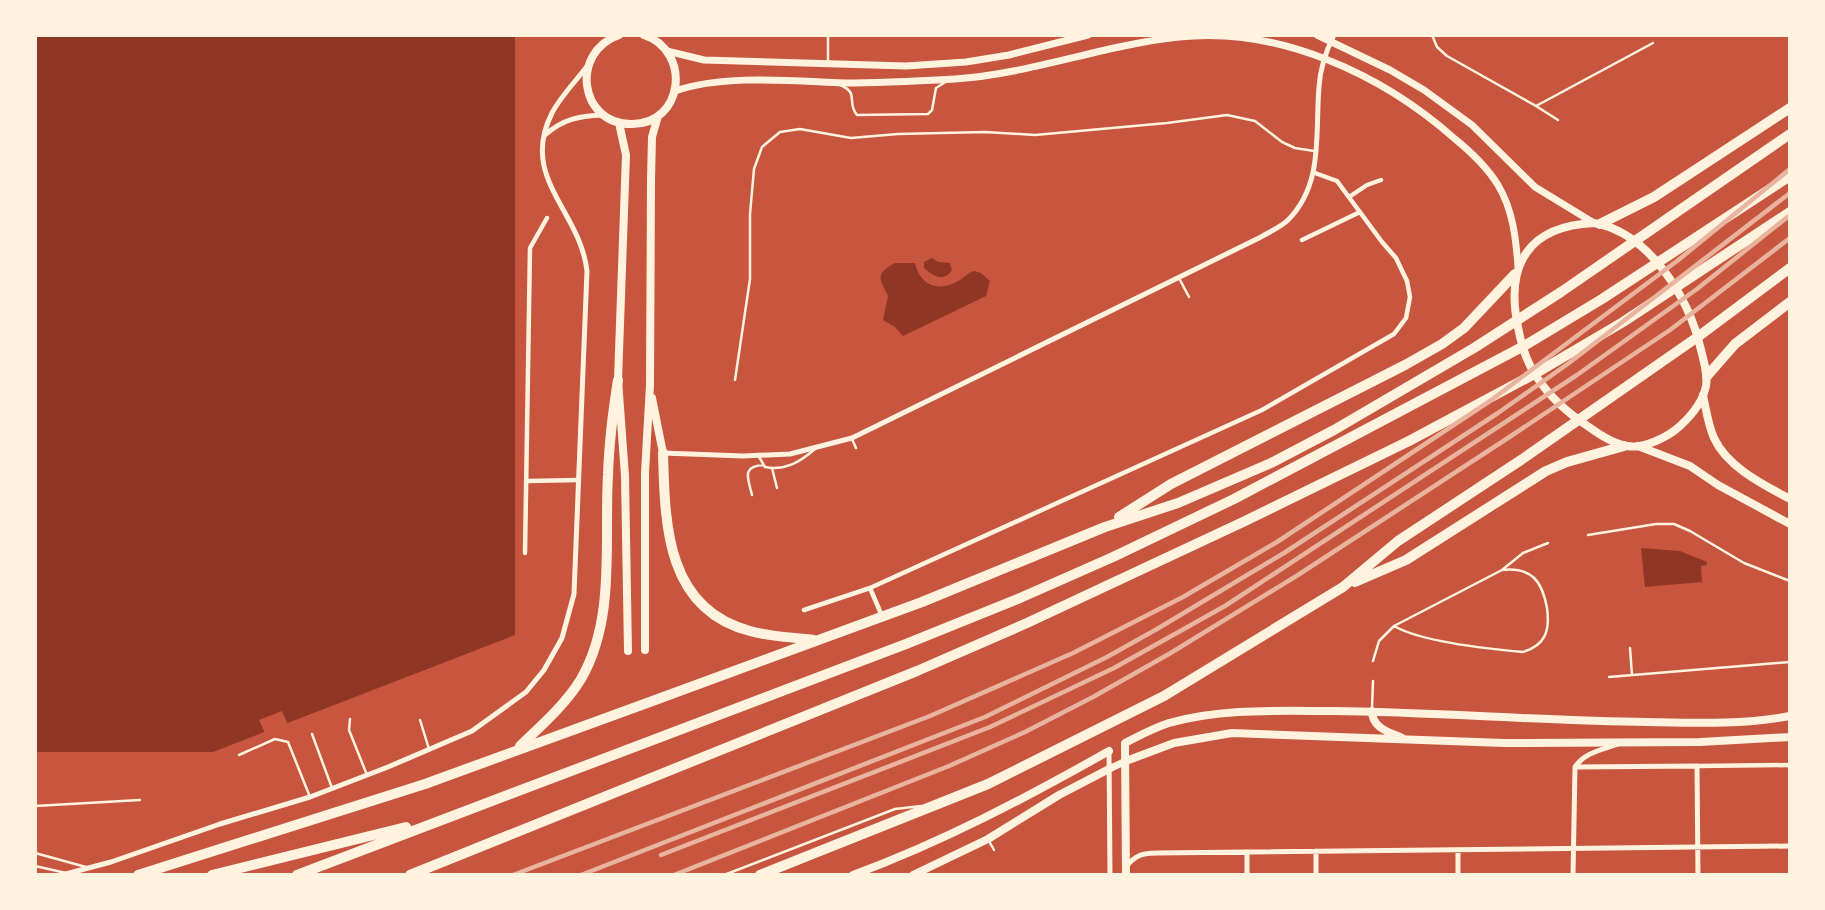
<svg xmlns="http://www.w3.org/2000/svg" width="1825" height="910" viewBox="0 0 1825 910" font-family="Lato,sans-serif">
	<rect width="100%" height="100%" fill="#c8553d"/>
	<path fill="#8f3625" d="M35,35H515V635L213,752H35Z
		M932,258L938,262L950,263L952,270C944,282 934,277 924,268V262Z
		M895,263H915C920,286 939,293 960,280C965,277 967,273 974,271L981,273L990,281L986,296L903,336L895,327L883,320L888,296C880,279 874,274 895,263Z
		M1641,548L1680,551L1707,562V565L1701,566L1702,582L1645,587Z"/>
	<path fill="#c8553d" d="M282,711L289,727L266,735L259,720Z"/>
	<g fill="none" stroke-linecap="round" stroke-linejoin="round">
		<path stroke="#fff3e0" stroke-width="2.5" d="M828,35V63
			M1432,35L1437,47L1447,56L1536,106L1653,43
			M840,85C860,93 846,102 857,115L928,114L932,110L936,88L947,81
			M1536,106L1558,120
			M1179,278L1189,297
			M735,380L750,279V214L754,169L762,147L780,132L800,129L851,138L898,134L985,132L1035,135L1167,123L1227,115L1255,121L1282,142L1295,148L1314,151
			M852,439L856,448
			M758,455L765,467C785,471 800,462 815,449
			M772,468L777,488
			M752,495C748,478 741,466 764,465
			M1588,535L1656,524H1674L1690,531L1744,563L1790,581
			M1502,570L1523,553L1548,543
			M1630,648L1632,675
			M1373,661L1379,641L1394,626L1502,570C1532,567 1542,581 1547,608C1550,630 1546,645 1523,652C1489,649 1422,642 1394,626
			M1609,677L1790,662
			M1372,708L1373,681
			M350,719L349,730L367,775
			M420,720L429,749
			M312,734L332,788
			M239,755L275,739L288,742L310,797
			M35,806L140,800
			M989,841L994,850
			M35,853L86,867
			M35,866L66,873
			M724,875L895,809L921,806"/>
		<path stroke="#fff3e0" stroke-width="4.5" d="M1349,197L1367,185L1381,180
			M1302,240L1360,212
			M528,481L579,480
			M525,553L530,248L547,218
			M870,588L882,616
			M804,610L870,588L1262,410L1394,334L1406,318L1410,297L1407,281L1396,258L1382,242L1337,181L1315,173
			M1697,766L1790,765"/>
		<path stroke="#fff3e0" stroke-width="5" d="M545,135C563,119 579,116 603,115
			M663,453L743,456L790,454L852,438L1261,237C1269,232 1281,227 1288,220C1324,184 1315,133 1319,87C1320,69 1326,51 1334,35
			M1109,751L1110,875
			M1575,767L1697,766L1698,875
			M1458,850V875
			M1316,851V875
			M1247,852V875
			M1126,867C1135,855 1143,853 1157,853L1790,846
			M62,875L111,862L220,824L310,797L388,767L472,731L526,692L544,670L562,638L574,594L587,271C580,210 519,178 552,113C561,96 576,81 588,65
			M1573,875L1575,767C1585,752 1602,750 1618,744"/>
		<path stroke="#fff3e0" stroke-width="7" d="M1317,35L1390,70L1424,90L1472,125L1535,187L1594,223
			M667,51L704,60L906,66L966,62L1009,55L1088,35
			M675,91C725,74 791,81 844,83C881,83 918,81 955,79C1031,74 1103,45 1179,37C1278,26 1382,74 1455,139C1471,152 1487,167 1498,185C1513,210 1516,239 1518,267
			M1109,769L1126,761"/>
		<path stroke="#fff3e0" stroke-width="8" d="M619,35C570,52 579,124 631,124C684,125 692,51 644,35
			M619,123L626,155L618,380L625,476L628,651
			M1594,223C1650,233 1689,298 1701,350C1704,362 1708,374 1706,386C1703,401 1691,416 1680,426C1668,437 1644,449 1627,446C1614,444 1600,435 1589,427C1569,414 1549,396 1536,376C1526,361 1521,344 1518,327C1505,265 1528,226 1594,223Z
			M1703,395C1706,409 1708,425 1714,438C1727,467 1764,485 1790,499
			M652,398L663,453
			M1638,446L1690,466L1718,485L1790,524
			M645,650V473L650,385L651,180L652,137L658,116
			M1372,711C1372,728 1389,732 1402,738
			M1126,761L1174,743L1232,733L1504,743L1700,742L1790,737
			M853,875C942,842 1026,798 1109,751
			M913,875L988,839L1059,795L1109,769
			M1126,875L1125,743C1139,736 1153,728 1169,723C1222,708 1278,711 1333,711C1438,712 1542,721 1647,722C1695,723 1742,725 1790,716"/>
		<path stroke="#fff3e0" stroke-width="10" d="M1600,224L1654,197L1790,108
			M1707,376L1735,344L1790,302
			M663,453C665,525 666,609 750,631C771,637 793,637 814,640
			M1119,517L1171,484L1405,365L1442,344L1464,328L1515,274
			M1355,582L1406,560L1546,471L1567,462L1624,446
			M520,746C541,726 566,704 581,679C616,619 604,542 608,475C609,444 613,411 618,380
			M138,875L425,784L647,703L922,602L1105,527L1178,503L1271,463L1334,430L1474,348L1561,292L1790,134
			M760,875L988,784L1164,696L1343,587L1398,541L1521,460L1699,336L1790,268"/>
		<path stroke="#fff3e0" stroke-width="10" d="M212,875L406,827
			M297,875L906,644L1020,598L1113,557L1234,499L1524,346L1602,299L1790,176
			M410,875L917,671L1027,623L1243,522L1409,441L1538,372L1623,322L1790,212"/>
		<path stroke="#e9b49f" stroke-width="4.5" d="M661,855L990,727L1114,668L1225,606L1577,375L1697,289L1790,215
			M513,875L930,716L1073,653L1183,597L1277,542L1490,401L1677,261L1790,169
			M581,875L985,717L1107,657L1157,629L1284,553L1498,413L1569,363L1790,193
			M674,875L949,766L1025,732L1093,697L1169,654L1298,575L1511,436L1670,330L1790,238"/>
	</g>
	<rect width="1825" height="910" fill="none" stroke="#fff3e0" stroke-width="74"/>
</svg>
